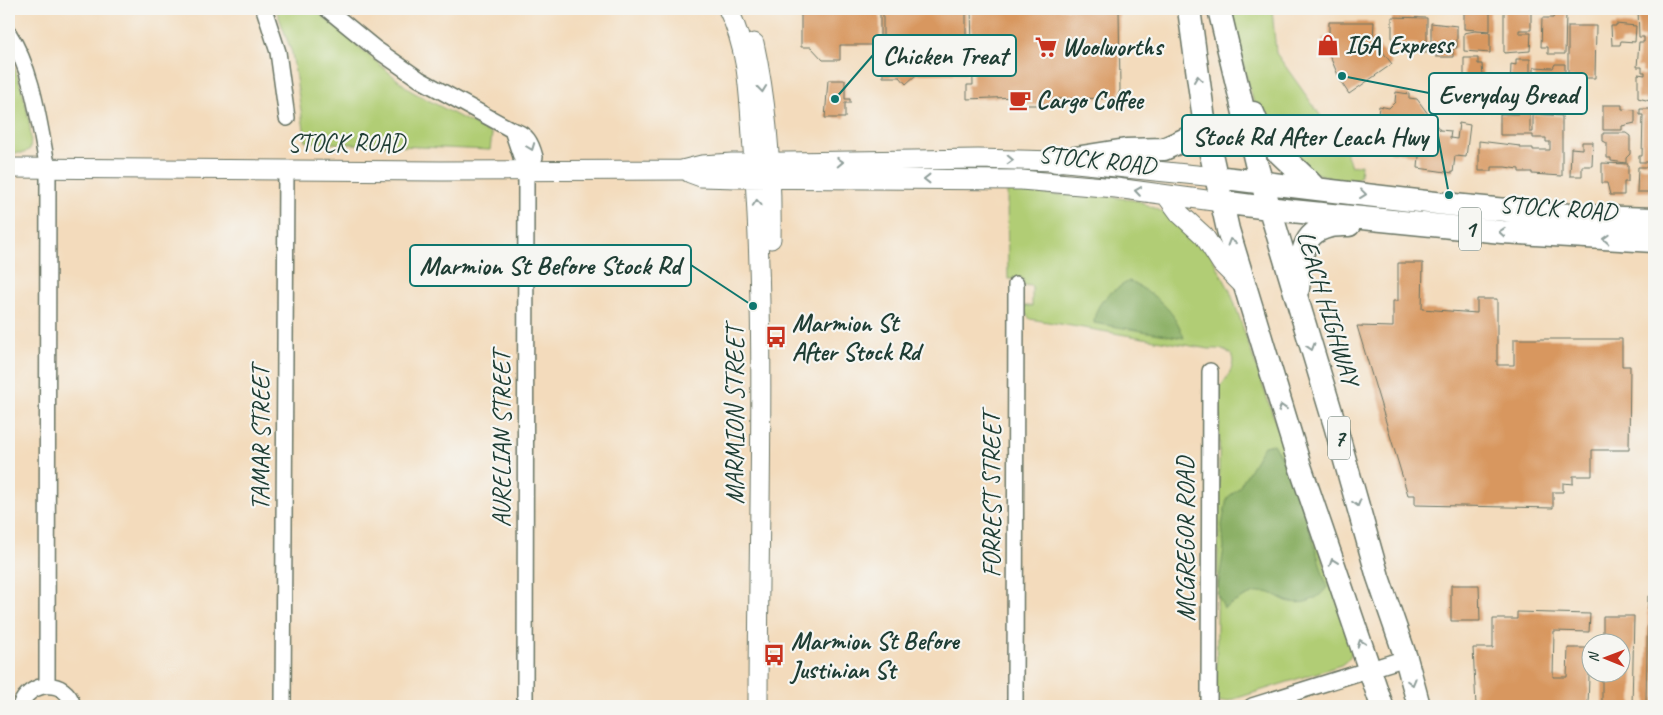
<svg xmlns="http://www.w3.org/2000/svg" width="1663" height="715" viewBox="0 0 1663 715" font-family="Caveat,sans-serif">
	<rect width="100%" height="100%" fill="#f6f6f2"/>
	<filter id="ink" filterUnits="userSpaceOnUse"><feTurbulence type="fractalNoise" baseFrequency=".02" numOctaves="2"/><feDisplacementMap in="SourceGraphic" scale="10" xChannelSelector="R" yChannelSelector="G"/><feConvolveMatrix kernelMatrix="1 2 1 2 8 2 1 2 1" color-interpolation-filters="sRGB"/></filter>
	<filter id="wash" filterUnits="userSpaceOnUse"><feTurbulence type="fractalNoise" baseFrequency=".0096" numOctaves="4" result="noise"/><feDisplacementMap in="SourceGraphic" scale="20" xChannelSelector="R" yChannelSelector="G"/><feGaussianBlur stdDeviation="1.12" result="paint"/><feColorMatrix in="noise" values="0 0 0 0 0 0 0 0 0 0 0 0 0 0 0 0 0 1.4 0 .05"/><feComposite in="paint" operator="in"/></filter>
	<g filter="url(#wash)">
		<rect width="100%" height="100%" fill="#f3dbbc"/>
		<path fill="#b1cd74" stroke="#688554" d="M276,9H314L411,91L492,134L490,150L306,142L292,53Z
			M1232,9H1272L1276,53L1345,150L1351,166L1361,164L1360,177L1353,182L1346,183L1316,173L1296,161L1254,104L1236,39Z
			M9,55C20,78 34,125 30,149L24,153H9Z
			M1007,191L1057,195L1094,194L1139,201L1169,215L1208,249L1230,291L1240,319L1352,645C1352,655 1350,659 1341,665L1228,701L1220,702L1216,698L1220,387C1235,369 1243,347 1209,349L1030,319L1024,312V306H1032V286L1023,285V279H1008Z"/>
		<path fill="#8cb066" stroke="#56764d" d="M1129,281C1155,294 1175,310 1184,338L1094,323C1095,301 1112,291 1129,281Z
			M1273,444C1300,486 1312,539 1327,587C1319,599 1305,605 1290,602C1281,600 1273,592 1264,592C1250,592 1236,602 1224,608L1217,594L1224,548L1222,525L1227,498L1238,489L1264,446Z"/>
		<g id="blocks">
			<path fill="#d8975e" d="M801,9H880V45H840V60H823L811,47H801Z
				M883,9H966V74H917L906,84L900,77H883Z
				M971,9H1119L1120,90L1117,98L1053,99V105H1018L1017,97L967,99V85H973Z
				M1475,9H1490V31L1464,29V11H1475Z
				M1504,9L1531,12V30H1519V33H1531L1530,51L1504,53Z
				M1638,9H1654V102L1638,98V74L1645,75V72H1642V67H1637L1639,42H1644V37H1639Z
				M1555,13H1566L1565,54H1548V47H1541L1542,18H1553Z
				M1392,17L1427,18V53H1419L1418,44L1395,43L1392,39Z
				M1329,22H1374L1373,39L1392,64L1349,94L1341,82L1322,38L1329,39Z
				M1431,23L1457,26V48H1453V57H1436V47H1431Z
				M1616,24L1636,26L1635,42L1621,41L1620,45H1612L1611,26H1616Z
				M1568,26H1596L1595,78H1568Z
				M1475,31L1490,32V53L1464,51V33Z
				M1464,58H1478V64H1482L1484,90H1464Z
				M1516,59H1530V90H1510L1511,64L1516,65Z
				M1555,64H1565V100H1537V84H1534V67L1553,68Z
				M828,80H845V99H850V103H845V118H825Z
				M1396,92L1409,94V98L1417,99L1440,130L1451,131L1450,138L1457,139L1459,123L1470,125L1466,157L1455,156L1453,173L1418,168L1419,156L1390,152L1392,134L1376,132L1379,106L1389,108L1395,102Z
				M1603,105H1622V109L1635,110V123L1622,126V130H1603Z
				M1640,109H1654V162H1639V156H1642L1643,115H1640Z
				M1500,114H1530V132H1533V114L1562,116V176L1532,174V172H1519V169L1505,167H1492V171H1479V141L1520,146V148H1533V150H1550V142H1546V138H1533V135H1500Z
				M1603,133H1626L1630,136V154L1626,158V163L1611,161V158H1607V143L1603,141Z
				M1582,142H1593L1592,166H1582V176H1570L1571,148L1582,149Z
				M1602,163L1628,164V182H1624V195H1610L1607,183H1602Z
				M1638,167H1654V187H1650V192H1637Z
				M1398,263H1423L1422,309L1477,313V299H1497V365H1514V339H1622V366H1630L1629,450H1592V476H1573V484L1563,483V492H1553V508L1415,505V495H1408L1357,326L1393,327V301H1398Z
				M1451,585H1479L1480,621H1451Z
				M1648,596H1654V706H1646Z
				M1517,612L1590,614L1589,632L1554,631L1553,677H1567L1568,648H1590L1588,706H1476L1473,648H1493V619H1517Z
				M1603,616H1634L1632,706H1602V672H1620V642H1603Z"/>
		</g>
	</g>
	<g filter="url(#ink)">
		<use href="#blocks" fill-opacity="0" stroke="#697464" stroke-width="1"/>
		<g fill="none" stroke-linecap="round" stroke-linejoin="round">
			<g stroke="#697464" stroke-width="18">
				<path id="minor" d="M264,9L278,52L287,118
					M327,9L376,49L419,79L512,130C527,134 531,142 535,157L526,171
					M9,34C34,72 39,125 48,169L47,685
					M512,130L526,171L525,706
					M20,706C29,681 66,677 73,706
					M283,706L286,170
					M1015,706L1016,284
					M1209,706L1210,371
					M1252,706L1406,658"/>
			</g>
			<g stroke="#697464" stroke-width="21">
				<path id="major" d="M728,9C750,53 749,101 753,149C767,334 758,521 758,706
					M754,43C768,107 772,173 771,239
					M9,168L441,171L682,170L702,165L732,163L978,159L1056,161L1216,177
					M690,173L701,177L737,178L1021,180L1116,188L1221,202
					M1166,195L1180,214L1204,236L1222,264L1244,286"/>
			</g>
			<g stroke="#697464" stroke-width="25">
				<path id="highway" d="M1189,9L1205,127L1228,230L1299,463L1382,706
					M1219,9L1256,163L1335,425L1378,577L1406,658L1419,706
					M1253,113C1266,150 1291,160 1315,188
					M1056,161L1126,150L1164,149L1195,135L1205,127
					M1216,177C1362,194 1507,215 1654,219
					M1221,202L1292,211L1502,232L1654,241
					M1298,289C1302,250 1301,223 1349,225"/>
			</g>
			<use href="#minor" stroke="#fff" stroke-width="15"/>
			<use href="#major" stroke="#fff" stroke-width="19"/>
			<use href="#highway" stroke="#fff" stroke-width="22"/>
		</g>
		<defs><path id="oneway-chevron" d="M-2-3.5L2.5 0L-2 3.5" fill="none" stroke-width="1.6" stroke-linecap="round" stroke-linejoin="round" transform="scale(1.25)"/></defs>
		<g stroke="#8f9e9a">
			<use href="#oneway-chevron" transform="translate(1198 79) rotate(-97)"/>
			<use href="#oneway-chevron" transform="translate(762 89) rotate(84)"/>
			<use href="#oneway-chevron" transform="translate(531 147) rotate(69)"/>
			<use href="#oneway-chevron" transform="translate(1010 160) rotate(2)"/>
			<use href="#oneway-chevron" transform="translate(840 162) rotate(-2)"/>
			<use href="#oneway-chevron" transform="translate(927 179) rotate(-180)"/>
			<use href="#oneway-chevron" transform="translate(1138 191) rotate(-172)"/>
			<use href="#oneway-chevron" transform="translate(1363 194) rotate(7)"/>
			<use href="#oneway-chevron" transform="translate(757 203) rotate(-94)"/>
			<use href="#oneway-chevron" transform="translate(1502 232) rotate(-175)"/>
			<use href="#oneway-chevron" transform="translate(1606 239) rotate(-177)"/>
			<use href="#oneway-chevron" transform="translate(1231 242) rotate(-107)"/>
			<use href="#oneway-chevron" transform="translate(1311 347) rotate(73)"/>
			<use href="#oneway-chevron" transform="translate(1282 408) rotate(-107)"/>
			<use href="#oneway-chevron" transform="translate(1357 503) rotate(74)"/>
			<use href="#oneway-chevron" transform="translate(1333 562) rotate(-109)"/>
			<use href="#oneway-chevron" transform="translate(1361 643) rotate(-109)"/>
			<use href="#oneway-chevron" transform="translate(1412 682) rotate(75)"/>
		</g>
	</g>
	<defs>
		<g id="shop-bare" transform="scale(1.725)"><path d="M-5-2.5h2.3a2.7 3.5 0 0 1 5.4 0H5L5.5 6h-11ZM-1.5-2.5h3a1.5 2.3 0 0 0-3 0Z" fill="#c8321e" stroke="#f6f6f2" stroke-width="2.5" paint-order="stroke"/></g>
		<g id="supermarket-bare" transform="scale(1.725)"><path d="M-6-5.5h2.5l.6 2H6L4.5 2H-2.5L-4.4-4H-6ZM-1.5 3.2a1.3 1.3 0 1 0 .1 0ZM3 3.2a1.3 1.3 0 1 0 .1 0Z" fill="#c8321e" stroke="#f6f6f2" stroke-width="2.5" paint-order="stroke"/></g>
		<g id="cafe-bare" transform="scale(1.725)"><path d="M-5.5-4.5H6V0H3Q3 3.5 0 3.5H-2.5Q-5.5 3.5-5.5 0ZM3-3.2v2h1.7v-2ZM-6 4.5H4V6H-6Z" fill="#c8321e" stroke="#f6f6f2" stroke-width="2.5" paint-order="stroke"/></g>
		<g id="bus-bare" transform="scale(1.725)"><path d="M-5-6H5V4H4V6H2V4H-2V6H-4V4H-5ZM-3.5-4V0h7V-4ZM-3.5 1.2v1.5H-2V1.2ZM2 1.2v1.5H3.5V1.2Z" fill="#c8321e" stroke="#f6f6f2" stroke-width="2.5" paint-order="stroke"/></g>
	</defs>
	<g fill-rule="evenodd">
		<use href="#shop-bare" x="1328" y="45"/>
		<use href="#supermarket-bare" x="1046" y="47"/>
		<use href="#cafe-bare" x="1020" y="100"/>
		<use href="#bus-bare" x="776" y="337"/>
		<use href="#bus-bare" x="774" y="655"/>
	</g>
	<g text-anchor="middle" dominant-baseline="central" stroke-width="4.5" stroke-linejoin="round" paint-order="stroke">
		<g fill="#f6f6f2" stroke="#60746d" stroke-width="1">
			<rect x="1459" y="207.5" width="22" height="43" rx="4"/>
			<rect x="1328" y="416.5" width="22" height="43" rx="4"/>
		</g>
		<g font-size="24" font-weight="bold" fill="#1f3d34">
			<text x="1470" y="229">1</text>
			<text x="1339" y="438">7</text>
		</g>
		<g font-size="25" font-weight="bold" fill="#1f3d34" stroke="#f6f6f2" text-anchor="start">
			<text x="1345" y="45">IGA Express</text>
			<text x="1062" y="47">Woolworths</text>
			<text x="1036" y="100">Cargo Coffee</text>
			<text x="792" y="323">Marmion St<tspan x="792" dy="29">After Stock Rd</tspan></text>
			<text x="791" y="641">Marmion St Before<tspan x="791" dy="29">Justinian St</tspan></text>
		</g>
		<g font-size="25" fill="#1f3d34" stroke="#f6f6f2">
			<text x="346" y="143">STOCK ROAD</text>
			<text transform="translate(1097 160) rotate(6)">STOCK ROAD</text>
			<text transform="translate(1558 208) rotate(4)">STOCK ROAD</text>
			<text transform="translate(1328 308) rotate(73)">LEACH HIGHWAY</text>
			<text transform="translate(735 415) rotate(-90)">MARMION STREET</text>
			<text transform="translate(261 438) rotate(-90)">TAMAR STREET</text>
			<text transform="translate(502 439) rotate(-90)">AURELIAN STREET</text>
			<text transform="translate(992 495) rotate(-90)">FORREST STREET</text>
			<text transform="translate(1186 539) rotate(-90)">MCGREGOR ROAD</text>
		</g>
	</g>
	<path fill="none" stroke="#0f766e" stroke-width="2" d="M835 99L873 55M1342 76L1429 93M1449 195L1438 136M753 306L691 265"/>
	<g fill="#0f766e" stroke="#f6f6f2" stroke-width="2">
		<circle cx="835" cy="99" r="5"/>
		<circle cx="1342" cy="76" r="5"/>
		<circle cx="1449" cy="195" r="5"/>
		<circle cx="753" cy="306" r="5"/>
	</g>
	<g fill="#f6f6f2" stroke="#0f766e" stroke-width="2">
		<rect x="873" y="35" width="143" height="41" rx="5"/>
		<rect x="1429" y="73" width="158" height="41" rx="5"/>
		<rect x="1182" y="115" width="256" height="41" rx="5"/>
		<rect x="410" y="245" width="281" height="41" rx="5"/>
	</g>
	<g font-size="26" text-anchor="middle" font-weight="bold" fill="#1f3d34">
		<text x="945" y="64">Chicken Treat</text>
		<text x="1508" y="103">Everyday Bread</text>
		<text x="1310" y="145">Stock Rd After Leach Hwy</text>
		<text x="550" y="274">Marmion St Before Stock Rd</text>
	</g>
	<rect width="1663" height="715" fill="none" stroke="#f6f6f2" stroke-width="30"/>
	<g transform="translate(1606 658) rotate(271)"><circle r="24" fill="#f6f6f2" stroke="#a0aca6"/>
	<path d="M0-4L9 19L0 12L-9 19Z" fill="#c8321e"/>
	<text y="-8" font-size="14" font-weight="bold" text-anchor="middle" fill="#1f3d34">N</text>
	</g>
</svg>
